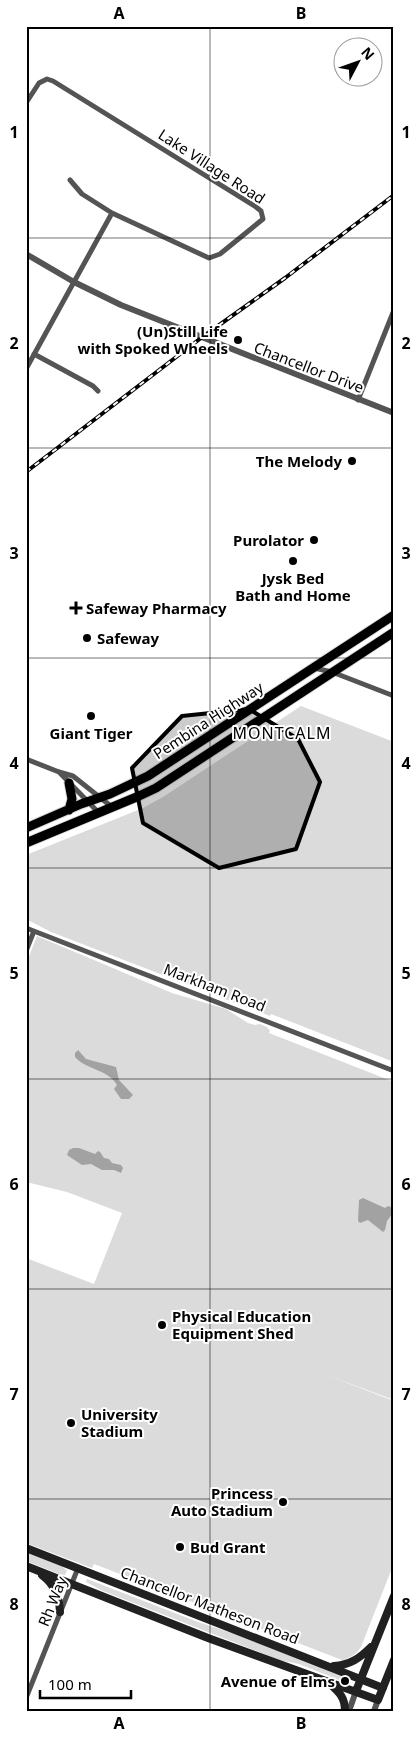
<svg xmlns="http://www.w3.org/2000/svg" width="420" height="1737" viewBox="0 0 420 1737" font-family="'Noto Sans',sans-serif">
	<rect width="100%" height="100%" fill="#fff"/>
	<path fill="#dbdbdb" d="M301,706L394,742V1062L271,1014L270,1016L51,932L26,919V855L143,808L163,797Z
		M37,936L172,993L226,1009L248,1023L255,1025L260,1024L267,1027L270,1031L269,1033L394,1082V1400L324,1374L394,1401V1563L361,1647C356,1654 351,1658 342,1660L94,1564L92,1568L26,1543V1258L94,1284L122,1213L67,1192L26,1182V964Z
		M26,1551L61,1565L67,1571L65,1575L59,1574L26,1561Z
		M87,1579L198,1622L253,1640L350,1678L347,1683L299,1664L280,1660L103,1591L86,1582Z"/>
	<path fill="#a2a2a2" d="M78,1050L86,1059L116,1067L119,1080L133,1095L129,1099H121L114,1089L117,1085C108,1069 86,1070 75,1057V1053Z
		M73,1148H79L95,1154L98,1151L100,1152L104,1158L109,1159L112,1163L121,1165L123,1168L121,1173L114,1170H102L91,1164L82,1165L67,1155L69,1150Z
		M363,1198L385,1208L388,1206L394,1208L392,1214L387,1221L385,1230L383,1232L368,1220L360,1223L358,1221L359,1200Z"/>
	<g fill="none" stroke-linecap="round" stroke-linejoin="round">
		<g stroke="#dbdbdb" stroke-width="11">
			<path id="primary" d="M69,810L72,799L69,783
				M26,828L81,804L110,794L148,776L394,615
				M26,843L139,796L156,788L394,632"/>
		</g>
		<path stroke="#545454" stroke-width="5" d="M26,103L39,83L47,79L53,81L256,207L261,211L263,219L220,254L209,258L112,213L26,369
			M70,180L82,194L112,213
			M34,354L93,386L98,391
			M358,400L394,310
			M314,668L332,672L394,696
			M26,759L59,772L73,776L112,807
			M59,772L99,813
			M26,928L394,1071
			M26,951L34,931
			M26,1698L78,1568"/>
		<path stroke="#545454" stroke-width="6" d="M26,254L74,282L121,305L394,413
			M349,1711L356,1691
			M374,1711L378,1700"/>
		<path stroke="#212121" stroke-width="8" d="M26,1548L383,1688
			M26,1566L208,1638L378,1700L394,1660
			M42,1575C55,1585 59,1596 60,1612
			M334,1666C350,1665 360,1658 371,1647
			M329,1683C339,1692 345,1697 345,1711
			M356,1691L394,1596"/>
		<use href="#primary" stroke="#000" stroke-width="9"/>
		<g stroke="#000" stroke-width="4">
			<path id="rail" d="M26,472L201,338L285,278L394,195"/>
		</g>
		<use href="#rail" stroke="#fff" stroke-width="2" stroke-dasharray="5.5" stroke-linecap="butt"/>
	</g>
	<path fill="#000" fill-opacity="0.2" stroke="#000" stroke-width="4" stroke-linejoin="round" d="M249,709L298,739L320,782L296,849L219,868L143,823L132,768L182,716Z"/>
	<path fill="none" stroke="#000" stroke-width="1" stroke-opacity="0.55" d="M210,26V1711M26,238H394M26,448H394M26,658H394M26,868H394M26,1079H394M26,1289H394M26,1499H394"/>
	<g fill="#000" stroke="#fff" stroke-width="2">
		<circle cx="238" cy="340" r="5"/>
		<circle cx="352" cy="461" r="5"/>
		<circle cx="314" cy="540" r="5"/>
		<circle cx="293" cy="561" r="5"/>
		<path d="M73.5 600.5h5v5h5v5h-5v5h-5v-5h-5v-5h5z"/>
		<circle cx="87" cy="638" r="5"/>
		<circle cx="91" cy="716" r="5"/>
		<circle cx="162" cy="1325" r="5"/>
		<circle cx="71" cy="1423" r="5"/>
		<circle cx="283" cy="1502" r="5"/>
		<circle cx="180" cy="1547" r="5"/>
		<circle cx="345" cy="1681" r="5"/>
	</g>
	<g text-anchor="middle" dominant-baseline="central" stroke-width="4" stroke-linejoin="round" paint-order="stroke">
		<g font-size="15" fill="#000" stroke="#fff">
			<text transform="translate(212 166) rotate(33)">Lake Village Road</text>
			<text transform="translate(309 367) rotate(21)">Chancellor Drive</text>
			<text transform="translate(208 720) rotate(-33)">Pembina Highway</text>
			<text transform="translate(215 987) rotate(21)">Markham Road</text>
			<text transform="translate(52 1601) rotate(-68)">Rh Way</text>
			<text transform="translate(210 1605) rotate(21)">Chancellor Matheson Road</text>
		</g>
		<g font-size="15" font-weight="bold" fill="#000" stroke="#fff" text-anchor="end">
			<text x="228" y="331">(Un)Still Life<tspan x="228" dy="17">with Spoked Wheels</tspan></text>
			<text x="342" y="461">The Melody</text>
			<text x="304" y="540">Purolator</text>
			<text x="293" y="578" text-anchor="middle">Jysk Bed<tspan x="293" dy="17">Bath and Home</tspan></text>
			<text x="86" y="608" text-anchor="start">Safeway Pharmacy</text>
			<text x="97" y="638" text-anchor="start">Safeway</text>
			<text x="91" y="733" text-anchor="middle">Giant Tiger</text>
			<text x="172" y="1316" text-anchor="start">Physical Education<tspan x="172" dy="17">Equipment Shed</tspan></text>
			<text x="81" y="1414" text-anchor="start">University<tspan x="81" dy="17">Stadium</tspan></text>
			<text x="273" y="1493">Princess<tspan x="273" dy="17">Auto Stadium</tspan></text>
			<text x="190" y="1547" text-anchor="start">Bud Grant</text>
			<text x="335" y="1681">Avenue of Elms</text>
		</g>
		<g font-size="16" letter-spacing="1" fill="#000" stroke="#fff">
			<text x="282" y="733">MONTCALM</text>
		</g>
	</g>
	<rect width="420" height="1737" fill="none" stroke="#ffffff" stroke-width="55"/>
	<g transform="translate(358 62) rotate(49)"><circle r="24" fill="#ffffff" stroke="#999999"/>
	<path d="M0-4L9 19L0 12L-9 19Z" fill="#000000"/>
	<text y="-8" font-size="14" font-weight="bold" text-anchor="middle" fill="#000000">N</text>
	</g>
	<path d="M40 1690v8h91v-8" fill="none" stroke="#000000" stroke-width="2.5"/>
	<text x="48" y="1690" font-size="15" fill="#000000" stroke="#ffffff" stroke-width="4" paint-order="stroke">100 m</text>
	<rect x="28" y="28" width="364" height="1682" fill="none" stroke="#000" stroke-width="2"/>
	<g font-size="16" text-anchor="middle" font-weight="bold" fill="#000">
		<text x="119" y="19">A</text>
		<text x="301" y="19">B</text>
		<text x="14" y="138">1</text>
		<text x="406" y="138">1</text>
		<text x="14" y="349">2</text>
		<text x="406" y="349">2</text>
		<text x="14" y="559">3</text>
		<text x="406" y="559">3</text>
		<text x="14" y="769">4</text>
		<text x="406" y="769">4</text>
		<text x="14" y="979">5</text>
		<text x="406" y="979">5</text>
		<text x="14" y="1190">6</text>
		<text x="406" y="1190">6</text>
		<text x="14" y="1400">7</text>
		<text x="406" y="1400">7</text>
		<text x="14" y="1610">8</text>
		<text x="406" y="1610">8</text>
		<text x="119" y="1729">A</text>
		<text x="301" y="1729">B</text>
	</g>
</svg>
